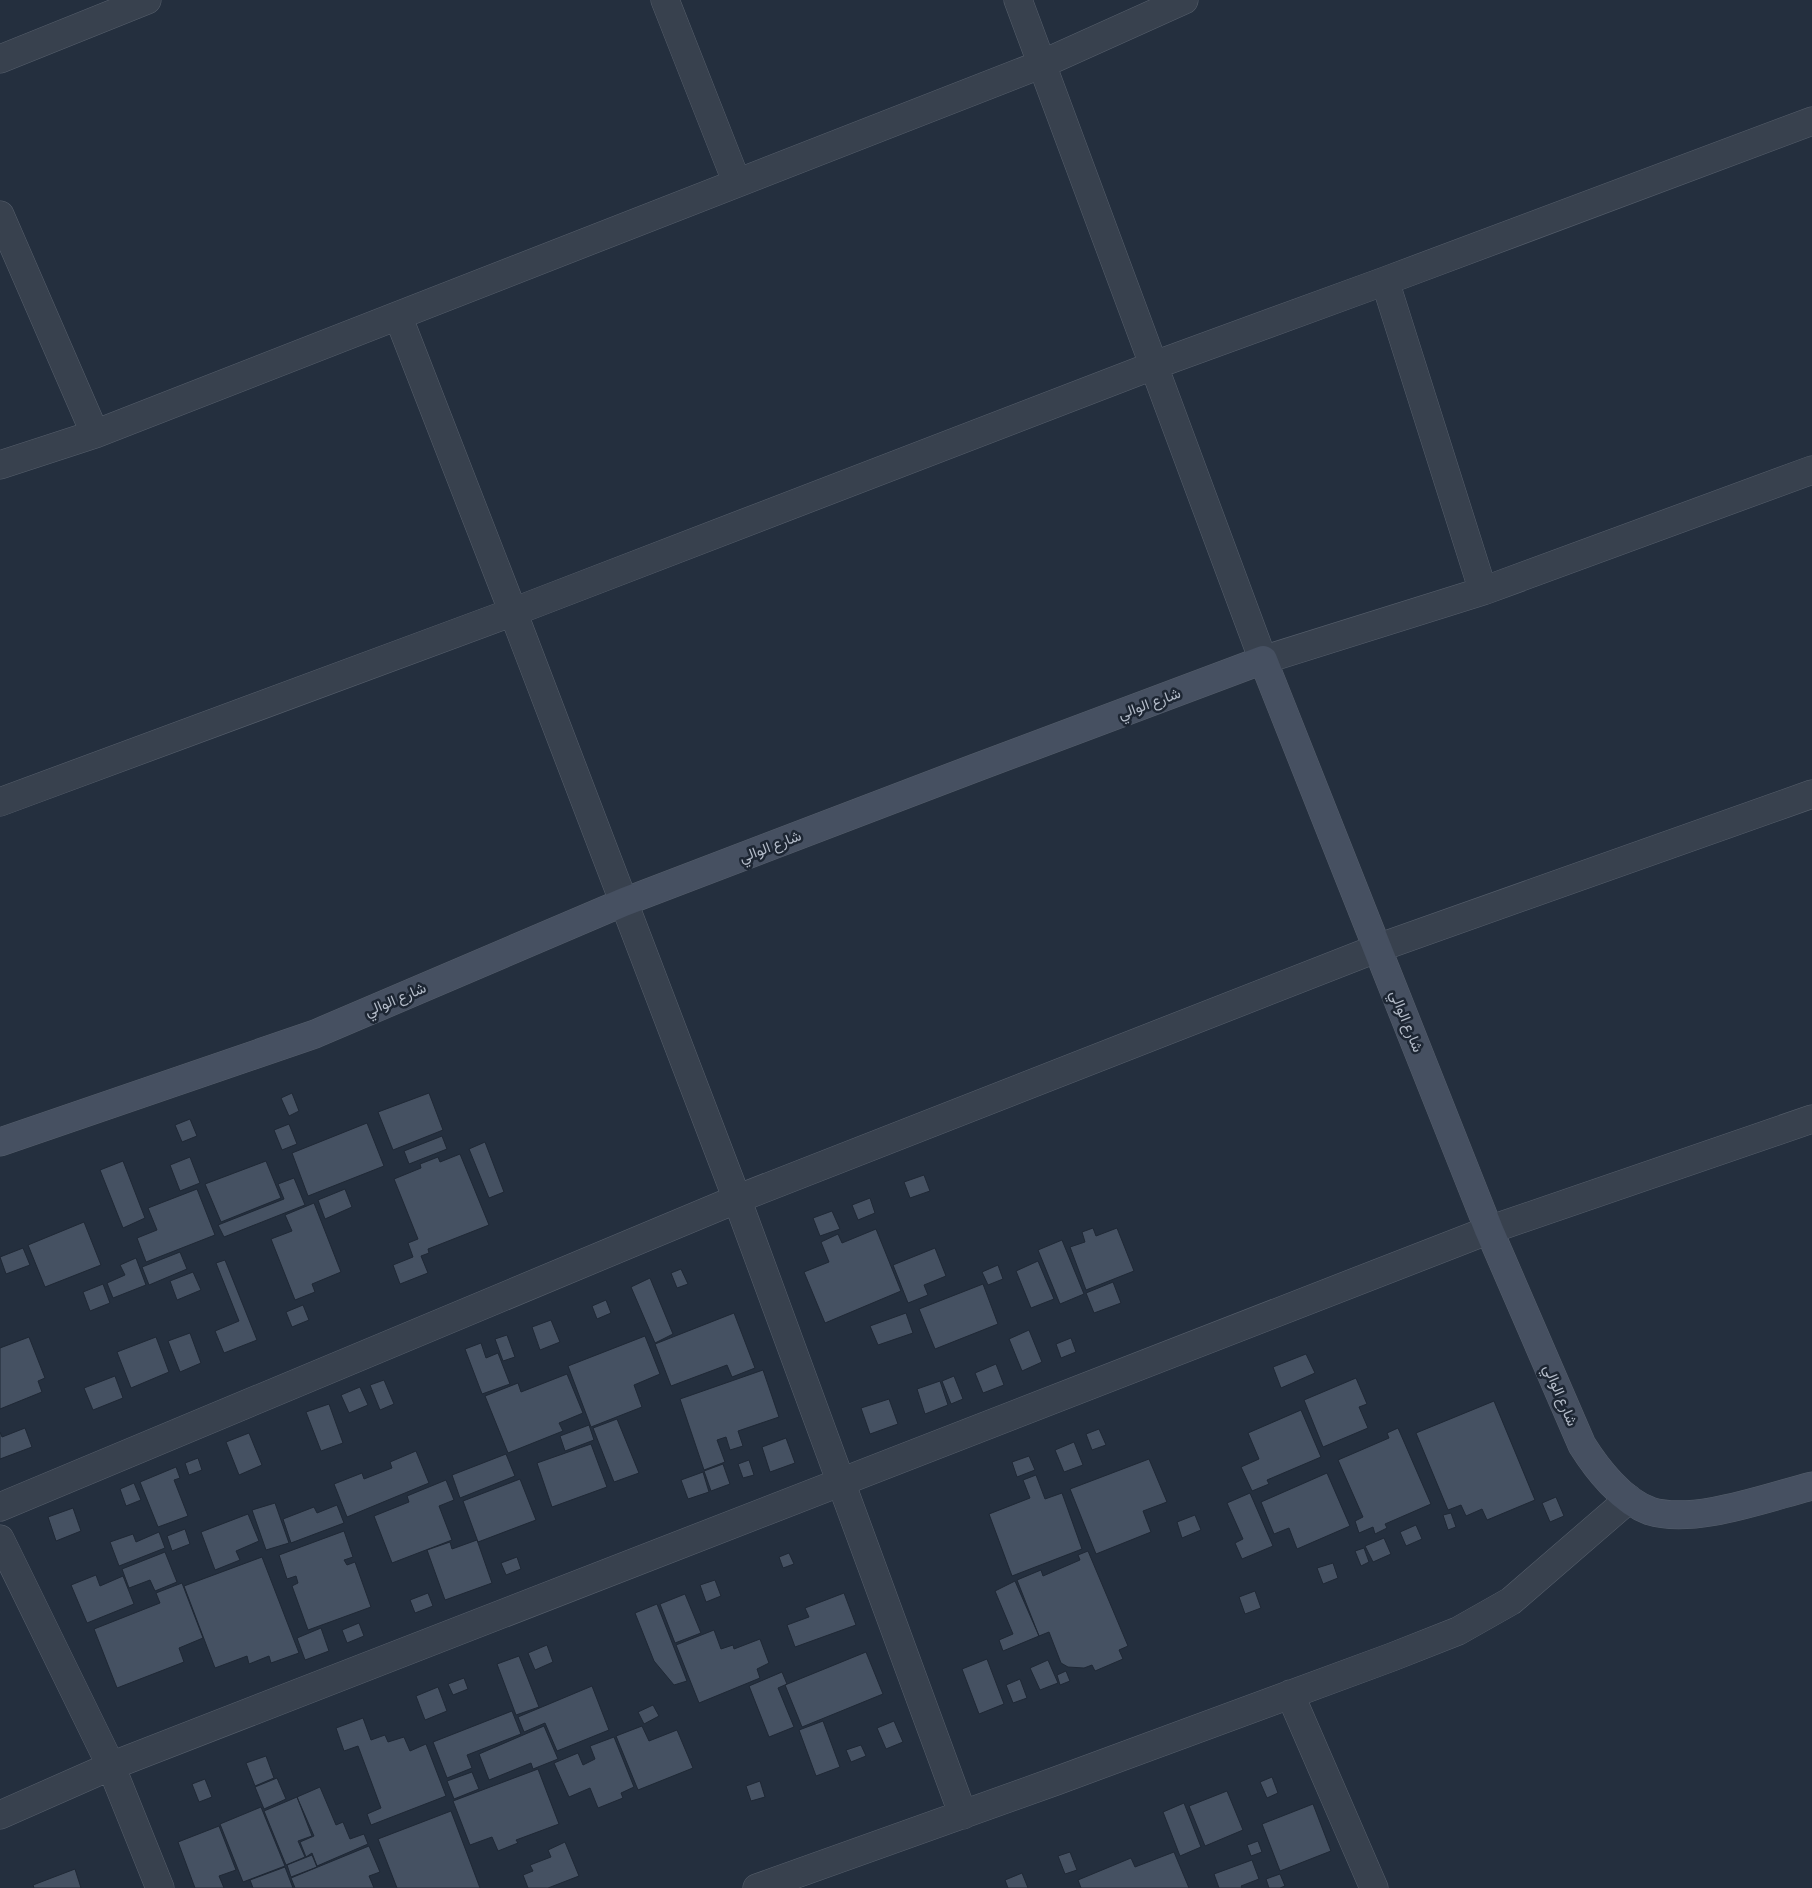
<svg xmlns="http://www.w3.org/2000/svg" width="1812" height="1888" viewBox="0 0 1812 1888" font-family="Manrope,Vazirmatn,sans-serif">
	<rect width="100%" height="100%" fill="#242f3e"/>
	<path fill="#455162" stroke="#1f2835" d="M292,1093L299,1111L289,1116L281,1098Z
		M429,1093L443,1130L393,1150L378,1112Z
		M190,1119L197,1136L182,1142L175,1125Z
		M367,1123L384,1166L308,1196L292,1153Z
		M289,1124L297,1144L282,1150L274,1130Z
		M442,1136L447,1149L409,1164L404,1151Z
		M485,1142L504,1192L489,1198L469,1149Z
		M460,1154L489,1225L428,1249L429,1253L421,1256L428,1273L400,1284L393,1265L413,1257L408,1243L418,1239L394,1179L421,1168L420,1164L438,1157L440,1162Z
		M190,1157L200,1183L180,1191L170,1165Z
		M123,1161L145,1218L123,1228L100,1170Z
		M266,1161L281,1198L221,1222L205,1184Z
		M924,1175L930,1191L910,1198L904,1182Z
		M294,1178L305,1205L224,1237L218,1225L284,1199L278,1184Z
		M197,1189L215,1235L146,1262L137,1238L157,1230L148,1208Z
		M345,1189L352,1207L325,1219L318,1200Z
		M870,1198L875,1213L858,1220L852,1205Z
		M314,1203L341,1272L312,1284L315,1292L295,1300L271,1239L292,1231L285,1215Z
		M832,1211L840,1229L820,1236L813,1218Z
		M84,1222L101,1265L45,1287L28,1245Z
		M1093,1228L1096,1236L1117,1228L1134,1271L1086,1290L1070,1247L1085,1242L1082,1232Z
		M876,1229L901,1291L825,1323L804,1272L829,1262L821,1242L838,1234L842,1243Z
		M1062,1240L1084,1294L1060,1304L1038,1250Z
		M23,1248L30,1265L6,1274L0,1257Z
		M935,1248L946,1276L924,1285L928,1295L908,1303L893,1265Z
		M180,1252L187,1269L149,1285L142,1267Z
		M136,1258L146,1285L113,1298L107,1283L125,1275L120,1265Z
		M225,1260L257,1340L224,1353L215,1331L239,1321L216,1263Z
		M1038,1261L1054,1299L1031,1308L1016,1271Z
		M998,1265L1003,1279L988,1285L982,1272Z
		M681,1269L688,1284L677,1288L671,1273Z
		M193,1272L201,1290L177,1300L170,1281Z
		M650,1278L673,1334L655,1343L631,1287Z
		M1113,1282L1121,1303L1094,1313L1086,1293Z
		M103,1284L110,1303L90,1311L83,1292Z
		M983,1284L998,1324L935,1349L919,1309Z
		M606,1300L611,1313L597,1319L592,1306Z
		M303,1305L309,1320L292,1327L286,1312Z
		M734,1313L755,1368L732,1377L727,1365L671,1386L655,1344Z
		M906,1313L913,1333L878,1345L870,1326Z
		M551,1320L560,1342L540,1350L532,1327Z
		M1029,1330L1042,1362L1022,1371L1009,1339Z
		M190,1333L201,1363L180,1372L168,1341Z
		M507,1335L515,1357L503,1361L495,1339Z
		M645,1336L660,1374L634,1385L642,1407L591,1427L568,1366Z
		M29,1337L45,1378L38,1381L42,1392L0,1409V1348Z
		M156,1337L169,1372L131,1388L117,1352Z
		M1071,1338L1076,1352L1061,1358L1056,1344Z
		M481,1343L486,1358L498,1353L510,1384L482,1394L465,1349Z
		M1306,1354L1315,1373L1281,1388L1273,1367Z
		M996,1364L1004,1385L983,1393L975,1373Z
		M763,1370L779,1417L738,1431L743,1446L730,1450L726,1437L717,1440L725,1462L704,1470L680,1399Z
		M567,1374L583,1413L559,1423L563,1431L508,1453L485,1396L518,1383L521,1392Z
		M115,1376L123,1398L93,1410L84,1388Z
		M954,1376L963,1399L951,1404L942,1381Z
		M1356,1378L1367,1404L1359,1407L1368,1428L1323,1447L1304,1400Z
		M384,1380L394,1404L380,1410L370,1385Z
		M940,1381L948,1405L925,1414L917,1389Z
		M360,1387L368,1405L349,1413L341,1395Z
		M889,1399L898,1424L870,1434L861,1408Z
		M1494,1401L1535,1500L1487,1520L1482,1509L1466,1516L1461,1505L1448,1510L1416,1433Z
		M329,1404L343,1443L321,1451L306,1412Z
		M1301,1410L1321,1457L1267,1480L1269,1484L1252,1491L1241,1467L1259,1459L1248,1433Z
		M617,1419L639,1473L614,1482L593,1428Z
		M589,1425L594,1440L565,1451L560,1436Z
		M25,1428L32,1447L0,1459V1432L2,1437Z
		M1398,1428L1431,1504L1385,1524L1387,1528L1375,1534L1373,1527L1359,1533L1355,1521L1363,1517L1338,1460L1389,1438L1387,1433Z
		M1099,1429L1106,1445L1092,1450L1086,1434Z
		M249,1433L262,1465L239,1475L226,1442Z
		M786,1438L795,1463L770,1472L762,1447Z
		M1074,1442L1083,1465L1064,1472L1055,1450Z
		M591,1444L607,1487L552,1507L537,1463Z
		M416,1451L429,1483L347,1517L334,1484L362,1473L364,1479L392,1468L390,1462Z
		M506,1454L515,1476L460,1498L452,1475Z
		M1029,1456L1035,1470L1017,1477L1012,1462Z
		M198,1458L202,1470L189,1475L185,1463Z
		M1149,1459L1167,1502L1143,1511L1151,1532L1096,1554L1070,1489Z
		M749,1460L754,1475L743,1478L738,1464Z
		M723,1464L730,1484L711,1491L704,1471Z
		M176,1467L180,1478L174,1480L188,1516L158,1527L140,1482Z
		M703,1472L709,1492L688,1499L681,1480Z
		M1327,1473L1350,1526L1297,1549L1289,1528L1274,1534L1261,1502Z
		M1036,1475L1045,1499L1062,1493L1082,1549L1012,1576L989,1514L1030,1498L1023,1480Z
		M520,1479L536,1520L478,1542L463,1501Z
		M446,1480L454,1500L439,1506L452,1540L392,1563L374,1516L409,1502L407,1496Z
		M134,1483L141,1500L126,1506L120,1489Z
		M1250,1493L1273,1546L1242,1559L1235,1543L1243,1539L1227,1503Z
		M1556,1497L1564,1516L1550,1522L1542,1503Z
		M275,1503L289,1543L266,1550L252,1510Z
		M337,1505L344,1523L291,1543L283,1519L314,1507L317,1513Z
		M73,1508L81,1531L56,1541L48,1517Z
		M1451,1513L1456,1527L1448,1530L1443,1515Z
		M248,1514L259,1541L236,1551L240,1560L215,1570L201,1532Z
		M1195,1515L1201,1530L1182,1538L1177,1522Z
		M1416,1525L1422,1539L1406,1546L1400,1532Z
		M185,1529L190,1544L172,1551L167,1536Z
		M344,1531L353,1557L344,1560L347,1565L355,1562L371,1607L308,1630L292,1586L298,1583L296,1576L287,1579L279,1555Z
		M159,1532L165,1548L119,1566L110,1542L133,1534L136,1542Z
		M1384,1538L1391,1554L1373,1562L1365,1546Z
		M477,1540L492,1583L445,1600L427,1550L450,1542L452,1549Z
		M1364,1548L1369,1562L1361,1566L1355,1551Z
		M1088,1551L1128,1646L1119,1650L1123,1659L1095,1671L1092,1665L1084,1668L1068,1667L1061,1663L1049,1632L1039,1636L1017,1580L1041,1570L1043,1576L1080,1560L1078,1555Z
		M165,1552L177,1582L155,1591L150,1580L129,1588L122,1569Z
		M789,1553L794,1564L783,1568L779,1557Z
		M262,1557L299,1653L271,1663L269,1656L249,1664L247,1656L215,1668L184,1586Z
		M517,1557L521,1569L506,1575L501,1563Z
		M1333,1563L1338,1578L1323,1584L1317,1568Z
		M96,1575L100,1586L123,1576L134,1604L87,1623L71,1585Z
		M715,1580L721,1596L706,1602L700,1585Z
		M1015,1581L1039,1636L1003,1651L999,1640L1013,1634L995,1591Z
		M182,1583L203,1638L179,1648L184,1662L117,1688L94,1629L160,1603L156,1593Z
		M1255,1591L1261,1608L1245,1614L1239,1597Z
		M428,1593L433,1606L415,1613L410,1600Z
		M844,1593L856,1625L795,1647L787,1625L809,1617L805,1608Z
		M685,1594L701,1633L675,1643L660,1604Z
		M657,1604L687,1681L674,1685L654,1661L635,1613Z
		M359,1623L364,1636L347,1643L342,1630Z
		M321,1628L329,1651L305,1660L297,1638Z
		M714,1630L721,1649L733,1645L734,1649L760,1639L769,1663L757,1669L760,1678L699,1703L676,1645Z
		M547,1645L553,1662L535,1670L528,1653Z
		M866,1652L883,1694L802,1727L785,1685Z
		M519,1656L539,1707L516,1715L497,1664Z
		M987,1659L1004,1704L979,1714L962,1669Z
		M1048,1660L1058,1683L1040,1690L1030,1668Z
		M1066,1671L1070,1681L1060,1685L1057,1675Z
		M782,1672L787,1684L778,1688L794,1727L769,1737L749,1686Z
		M464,1678L468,1689L453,1695L448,1684Z
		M1020,1679L1027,1698L1013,1703L1006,1685Z
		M592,1686L609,1730L557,1751L545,1723L524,1732L518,1717Z
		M438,1687L447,1711L425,1720L416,1696Z
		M653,1705L659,1716L644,1724L638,1712Z
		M512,1711L521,1734L467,1755L472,1768L447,1778L433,1742Z
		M363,1718L371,1740L385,1735L388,1742L404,1737L410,1751L426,1744L446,1796L371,1825L367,1814L381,1808L358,1746L344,1751L336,1728Z
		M823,1721L840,1767L816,1776L799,1730Z
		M894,1721L903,1742L886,1749L877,1728Z
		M544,1726L558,1759L533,1769L531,1763L489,1780L479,1754Z
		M642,1726L649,1741L677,1730L693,1768L638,1790L616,1736Z
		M614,1737L634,1787L621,1793L623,1798L598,1808L590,1788L569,1797L554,1763L578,1753L583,1765L595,1759L590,1746Z
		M861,1745L866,1756L851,1762L846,1750Z
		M266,1756L274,1778L255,1786L246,1763Z
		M538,1769L559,1824L516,1840L518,1843L498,1851L492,1837L470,1845L453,1801Z
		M472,1772L479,1789L454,1799L447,1781Z
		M1272,1777L1278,1793L1267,1798L1260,1782Z
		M277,1778L286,1799L264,1809L255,1787Z
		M205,1779L212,1797L199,1802L192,1784Z
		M760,1781L765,1797L751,1801L746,1786Z
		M320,1787L336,1825L343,1822L350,1839L364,1834L368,1844L317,1866L312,1853L306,1857L300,1842L314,1836L297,1797Z
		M1227,1791L1243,1830L1205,1846L1189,1806Z
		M297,1797L312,1836L298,1841L305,1857L286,1865L264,1811Z
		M1184,1803L1201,1847L1180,1856L1163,1812Z
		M1313,1804L1331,1851L1280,1871L1262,1824Z
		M261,1807L285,1866L243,1882L220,1824Z
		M451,1811L480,1888H397L378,1839Z
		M219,1826L236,1870L219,1876L224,1888H195L178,1842Z
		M1258,1841L1262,1852L1251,1856L1247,1845Z
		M565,1842L579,1876L548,1888H528L523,1875L533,1871L530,1865L551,1857L548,1850Z
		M369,1846L380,1872L369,1876L374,1888H295L291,1878Z
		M1070,1852L1077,1870L1065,1874L1058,1856Z
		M1174,1852L1189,1888H1081L1078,1880L1131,1858L1135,1867Z
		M312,1855L317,1867L291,1877L287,1865Z
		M1252,1860L1259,1879L1241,1886L1242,1888H1219L1214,1874Z
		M285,1867L293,1888H253L250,1880Z
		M75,1869L81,1888H34L33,1885Z
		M1022,1873L1028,1888H1008L1005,1880Z
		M1280,1874L1285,1886L1280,1888H1269L1266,1879Z"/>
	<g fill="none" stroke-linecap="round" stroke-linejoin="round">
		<g stroke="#565f6c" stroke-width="29">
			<path id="minor" d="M665,0L737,183
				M1018,0L1263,660L1483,591L1812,470
				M0,59L147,0
				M0,215L95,434
				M1385,281L1483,591
				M398,316L513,612L737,1199L963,1815
				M0,465L95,434L1042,64L1184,0
				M0,802L513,612L1155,365L1385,281L1812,121
				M0,1507L737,1199L1378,948L1812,794
				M0,1539L111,1766L160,1888
				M1290,1694L1374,1888
				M0,1815L111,1766L1489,1230L1812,1119
				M757,1888L1056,1781L1392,1657L1458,1631L1511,1601L1629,1499"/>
		</g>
		<g stroke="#565f6c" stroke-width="29">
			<path id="secondary" d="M0,1142L315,1034L624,902L975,768L1263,660L1489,1230L1582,1445C1597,1469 1622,1501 1650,1511C1694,1525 1768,1497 1812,1486"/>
		</g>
		<use href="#minor" stroke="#38414e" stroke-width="28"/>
		<use href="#secondary" stroke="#465061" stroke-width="28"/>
	</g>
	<g text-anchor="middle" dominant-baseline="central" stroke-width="5" stroke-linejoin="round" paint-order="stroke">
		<g font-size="15" fill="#b4bcc9" stroke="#1d2633">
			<text transform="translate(1149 703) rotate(-20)">شارع الوالي</text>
			<text transform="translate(770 846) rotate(-21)">شارع الوالي</text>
			<text transform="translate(395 999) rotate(-23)">شارع الوالي</text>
			<text transform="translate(1407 1021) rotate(68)">شارع الوالي</text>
			<text transform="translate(1561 1395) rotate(67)">شارع الوالي</text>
		</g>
	</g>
</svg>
